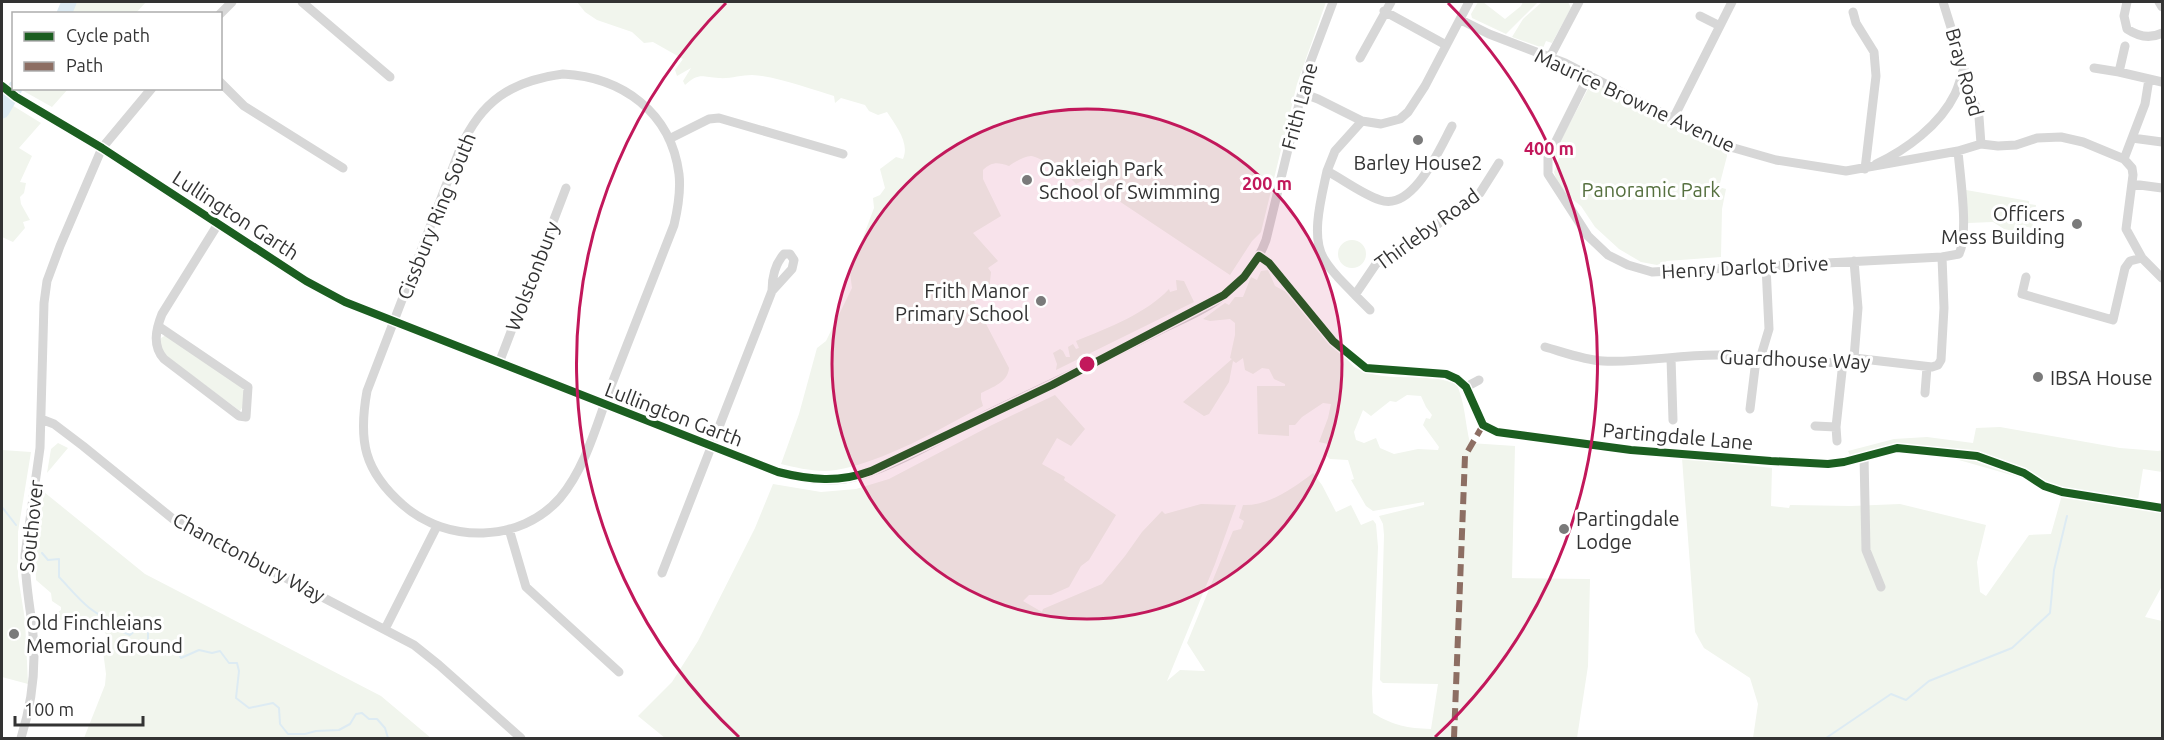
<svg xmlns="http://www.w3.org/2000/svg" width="2164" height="740" viewBox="0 0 2164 740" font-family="Ubuntu,sans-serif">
	<rect width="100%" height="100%" fill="#fff"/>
	<path fill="#f1f5ed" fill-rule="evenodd" d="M65,2H146L136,13H60Z
		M577,2H1326L1297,84L1261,232L1252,241L1230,275L1086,179L1076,184C1071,177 1039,156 1031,156C1024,156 1015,162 1009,166C997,162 992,162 983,170V179L1001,216L973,233L998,261L988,268L991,272L989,291L973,299L1009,368C1008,382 993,387 981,393V399L983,406C940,429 884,462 836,470C818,473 798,468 781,464L799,414L817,348L826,341L852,288L850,272L874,208L873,198L880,195L885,188L880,169L896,157L903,159C910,143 896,126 887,112L878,115L869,111L865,105L841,98L835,103L834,96C811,89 775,76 752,75C741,75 729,79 719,78C702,77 699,72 685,85L683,81L691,68L677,76L675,70L683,59L653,42L644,43L632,32L597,20L585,12Z
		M1478,2H1483L1505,19L1521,6L1523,2H1538L1506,34L1472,18L1471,14Z
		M1542,2H1568L1571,8L1552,43L1546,41L1543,48L1512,37L1523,19Z
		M1595,82L1727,151V156L1719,187L1726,189L1722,209L1721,257L1667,261L1657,265L1641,262L1619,249L1595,227L1581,206L1567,195L1557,181L1554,172L1559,158L1553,156L1554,153L1588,89Z
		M20,89V88L68,89L52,107Z
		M2,99L41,123L19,148L32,156L20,182L26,183L24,193L20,197L21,204L30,220L23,222L25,228L13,242L2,237Z
		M1966,190L2029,201V204L2036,205L2032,228L2015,224L2013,231L2004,229L1993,222L1968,223Z
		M1338 254a14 14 0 1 1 28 0a14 14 0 1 1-28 0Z
		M1268,270L1275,286L1288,293L1354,367C1378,380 1402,376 1428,378C1437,378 1447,381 1456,383C1465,401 1465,423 1470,443L1515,446L1512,578L1590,579L1588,666L1577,738H665L638,716L672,682L698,641L755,528L773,484L821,492L856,489L889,479L992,425L1055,395L1085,429L1071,446L1057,438L1042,464L1065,477L1064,480L1116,515L1089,560L1081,566L1069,587L1051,595H1029L1023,601L1042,612L1043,609L1102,584L1125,556L1142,532L1162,511L1165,514L1201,504L1236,505L1215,564L1167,681L1180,670L1205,671L1187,643L1233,531L1241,529L1244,521L1239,518L1243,505C1268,506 1294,488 1313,473L1322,485L1336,512L1351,505L1361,525L1373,520L1376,524L1378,547L1372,692L1373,713C1394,726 1407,728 1431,729L1438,684L1383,683L1380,680L1384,535L1383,524L1379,516L1424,505V502L1373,511L1366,506L1351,480L1354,479L1348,460L1330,459L1325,455L1328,444L1319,442L1328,418L1331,404L1323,403L1302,417L1295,425H1289V436L1258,434L1257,386H1285V384L1274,379L1269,369L1262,368L1253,374L1245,370L1243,358L1236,363L1233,361L1229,382L1209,414L1204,416L1183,402L1232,359L1230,358L1235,335V323L1230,319L1210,321L1203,319L1225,303L1229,305L1235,297H1243L1251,277L1257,280L1261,271ZM1407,395L1421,396L1426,407L1432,415L1430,419L1426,418L1423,425L1439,447L1438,450L1418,449L1394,454L1380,448L1376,438L1364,443L1356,440L1354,432L1363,410L1371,416L1390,401L1396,402Z
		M1176,280L1184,281L1194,302L1056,370L1057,364L1053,353L1060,349L1063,351L1066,357H1070L1068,347L1073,344L1076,349L1079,348L1076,341C1108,328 1147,313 1169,289L1170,292L1177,290Z
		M166,335L242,387C247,395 245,404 240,411L166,356L160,346L161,338Z
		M2000,427L2120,448L2158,451L2162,450V472L2143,469L2138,500L2064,490L1917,448L1851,457L1848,451L1894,439L1927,437L1973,443L1976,428Z
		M58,443L68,448L47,473L51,449Z
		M2,450L31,452L18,532V576L25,620L28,684L2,677Z
		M1682,458L1772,468L1771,506L1789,508L1790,505L1851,506L1900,504L1986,525L1977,562L1980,592L1986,596L2029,535L2051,534L2062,495L2162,512V586L2145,617L2162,621V738H1753L1758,704L1750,678L1704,648L1695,632Z
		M44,492L145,574L381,696L431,738H84L105,685L106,674L102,643L111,645C105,620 78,618 57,620L56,613L61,610V607L52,601L51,593L36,580L35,557Z"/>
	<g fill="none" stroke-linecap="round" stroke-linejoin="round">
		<path stroke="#ddebf3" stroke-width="2" d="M2,507L16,525
			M42,553L48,560L59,559V577C73,591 93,619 115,619L121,631L130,635L147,620L154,627L148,631V639L151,647L163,642L173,643L181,658L199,650L212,653L220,651L229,663H237L239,671L236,698L249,708L273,703L279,708L280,724L288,734H305L316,731L339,730L350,724L356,714L362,713L369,719H377L385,728L388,738
			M1826,738L1891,694L1906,700L1929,681L2012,648L2050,613L2054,570L2067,516"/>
		<path stroke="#ddebf3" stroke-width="15" d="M64,14L69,2
			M2,111L15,88"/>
		<path stroke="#d7d7d7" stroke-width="9" d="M302,2L390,77
			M1943,2L1979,117L1981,144
			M2127,2L2124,16L2127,29C2139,37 2150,39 2162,33
			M2159,2L2162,7
			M1384,11L1446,45
			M1853,12L1856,23L1874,52L1876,76L1865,169
			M220,14L232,2
			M1700,16L1720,26
			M1461,20L1489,34L1565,63L1710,138L1734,148L1776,160L1846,171L1958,151L1981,144L1998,146L2016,145L2037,138L2061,137L2083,142L2124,159
			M1550,57L1579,2
			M1360,58L1391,2
			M2094,68L2119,72L2125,46
			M2119,72L2162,82
			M563,74C622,77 671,112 679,174C681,191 678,208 674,225C653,279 632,332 611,386C597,423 586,467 560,498C521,543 447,544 403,505C364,471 358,441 367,391L460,149C481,101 511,81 563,74Z
			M1589,75L1548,157V174L1588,236L1608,255L1628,265L1652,272L1942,257L1959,254C1969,234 1960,176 1958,151
			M2149,79L2145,104L2124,159L2132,168L2133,175L2126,229L2142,258L2162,278
			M220,82L244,106L343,168
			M2,86L16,97L102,148L306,281L345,302L778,472C805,479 832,484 859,476C903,462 948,434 990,413C1046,386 1102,360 1158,331C1180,320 1206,310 1225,294C1243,280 1258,262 1266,240L1307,71L1333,2
			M1302,93L1318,99L1362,121L1381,124L1400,119L1408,112L1425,86L1469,2
			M1673,119L1732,2
			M1362,121L1335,151L1327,171C1344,180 1362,194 1380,200C1413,212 1440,148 1452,126
			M2132,138L2162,142
			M669,139L709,119L719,118L843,154
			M1876,164C1906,150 1940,125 1955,94C1959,86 1961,77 1964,68
			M1327,171C1322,195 1310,237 1324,259C1332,273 1344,283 1355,295L1376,264L1435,226L1480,193L1499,163
			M2132,184L2162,188
			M1259,256L1269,263L1333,341L1366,368L1446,374L1457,379L1466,387L1483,425L1497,432L1631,450L1771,461L1828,464L1844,462L1897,448L1977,456L2024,473L2044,486L2062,492L2162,508
			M2026,277L2022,294L2113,320L2125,268L2130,261L2142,258
			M1355,295L1370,310
			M158,326L248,387L246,417L239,416L164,359C152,346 156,329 162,314L218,224
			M1545,347C1563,352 1584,360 1603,361C1642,363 1682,354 1722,355C1765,357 1811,371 1854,358L1932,367L1938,365L1941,360L1944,308L1942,257
			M1671,358L1673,420
			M1854,358L1858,308L1854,261
			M1760,359L1769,329L1766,266
			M499,363L566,188
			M1466,387L1479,380
			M1925,393L1927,367
			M1750,409L1756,360
			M41,419L54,424L83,446L173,519L414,645L439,665L521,738
			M1815,426L1836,427
			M1837,441L1836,427L1843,362
			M1864,456L1866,550L1881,587
			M509,529L526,587L619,672
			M662,573L772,291C772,278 775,264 784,254H790L794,260L792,269L772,291
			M385,629L437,526
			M21,738C33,700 37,664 32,624C29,601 25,579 25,555L40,448L44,303L47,281L60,246L102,148L152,88"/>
		<path stroke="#8d6e63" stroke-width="6" stroke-dasharray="12 6" stroke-linecap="butt" d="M1454,738L1465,456L1483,425"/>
		<g stroke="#fff" stroke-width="11">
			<path id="cycleway" d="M2,86L16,97L102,148L306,281L345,302L778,472C810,480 839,483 871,471L1052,385L1224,295L1244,277L1259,256L1269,263L1333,341L1366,368L1446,374L1457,379L1466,387L1483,425L1497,432L1631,450L1771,461L1828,464L1844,462L1897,448L1977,456L2024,473L2044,486L2062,492L2162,508"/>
		</g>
		<use href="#cycleway" stroke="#1b5e20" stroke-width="8"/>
	</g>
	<circle cx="1087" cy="364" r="255" fill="#c2185b" fill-opacity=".12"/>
	<g fill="none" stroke="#c2185b" stroke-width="3">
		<circle cx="1087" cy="364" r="255"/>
		<path d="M739 737A510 510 0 0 1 726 3M1448 3A510 510 0 0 1 1435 737"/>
	</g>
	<g fill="#7a7a7a" stroke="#fff" stroke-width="2">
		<circle cx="1418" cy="140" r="6"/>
		<circle cx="1027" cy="180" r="6"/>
		<circle cx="2077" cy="224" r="6"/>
		<circle cx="1041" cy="301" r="6"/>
		<circle cx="2038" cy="377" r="6"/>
		<circle cx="1564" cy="529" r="6"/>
		<circle cx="14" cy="634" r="6"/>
	</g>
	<g text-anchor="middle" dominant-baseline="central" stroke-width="6" stroke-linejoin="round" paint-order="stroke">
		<g font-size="20" fill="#333" stroke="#fff">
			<text transform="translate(1965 72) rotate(74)">Bray Road</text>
			<text transform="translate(1635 100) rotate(25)">Maurice Browne Avenue</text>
			<text transform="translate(1299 106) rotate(-75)">Frith Lane</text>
			<text transform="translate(236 215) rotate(33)">Lullington Garth</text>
			<text transform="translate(436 216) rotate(-68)">Cissbury Ring South</text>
			<text transform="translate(1427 229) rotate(-36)">Thirleby Road</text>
			<text transform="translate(1745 267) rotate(-3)">Henry Darlot Drive</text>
			<text transform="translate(532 276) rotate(-69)">Wolstonbury</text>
			<text transform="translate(1795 359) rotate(2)">Guardhouse Way</text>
			<text transform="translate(674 414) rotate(21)">Lullington Garth</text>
			<text transform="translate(1678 436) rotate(5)">Partingdale Lane</text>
			<text transform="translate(31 526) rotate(-84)">Southover</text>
			<text transform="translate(249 557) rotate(28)">Chanctonbury Way</text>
		</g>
		<g font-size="20" fill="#333" stroke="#fff" text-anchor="start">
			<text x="1418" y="162" text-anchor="middle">Barley House2</text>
			<text x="1039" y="168">Oakleigh Park<tspan x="1039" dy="23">School of Swimming</tspan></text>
			<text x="2065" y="213" text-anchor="end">Officers<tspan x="2065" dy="23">Mess Building</tspan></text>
			<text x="1029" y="290" text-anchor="end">Frith Manor<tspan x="1029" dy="23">Primary School</tspan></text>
			<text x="2050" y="377">IBSA House</text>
			<text x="1576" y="518">Partingdale<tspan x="1576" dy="23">Lodge</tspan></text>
			<text x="26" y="622">Old Finchleians<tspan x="26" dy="23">Memorial Ground</tspan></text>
		</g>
		<g font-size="20" fill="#56703f" stroke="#fff">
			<text x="1651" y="189">Panoramic Park</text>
		</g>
	</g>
	<circle cx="1087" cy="364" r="9" fill="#c2185b" stroke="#fff" stroke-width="3"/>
	<g font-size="18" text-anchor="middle" font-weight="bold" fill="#c2185b" stroke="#fff" stroke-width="6" stroke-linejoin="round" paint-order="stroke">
		<text x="1549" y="155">400 m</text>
		<text x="1267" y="190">200 m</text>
	</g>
	<rect width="2164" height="740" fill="none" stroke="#333333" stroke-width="6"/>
	<rect x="12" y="12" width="210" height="78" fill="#ffffff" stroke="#adadad" stroke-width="1.5"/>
	<rect x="24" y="32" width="30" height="9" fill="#1b5e20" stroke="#adadad" stroke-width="1.5"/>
	<text x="66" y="42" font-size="18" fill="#333333">Cycle path</text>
	<rect x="24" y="62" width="30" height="9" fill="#8d6e63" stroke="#adadad" stroke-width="1.5"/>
	<text x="66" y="72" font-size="18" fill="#333333">Path</text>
	<path d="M15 716v9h128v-9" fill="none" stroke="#333333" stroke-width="3"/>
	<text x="24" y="716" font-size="18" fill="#333333" stroke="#ffffff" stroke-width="4.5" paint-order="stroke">100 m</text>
</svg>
